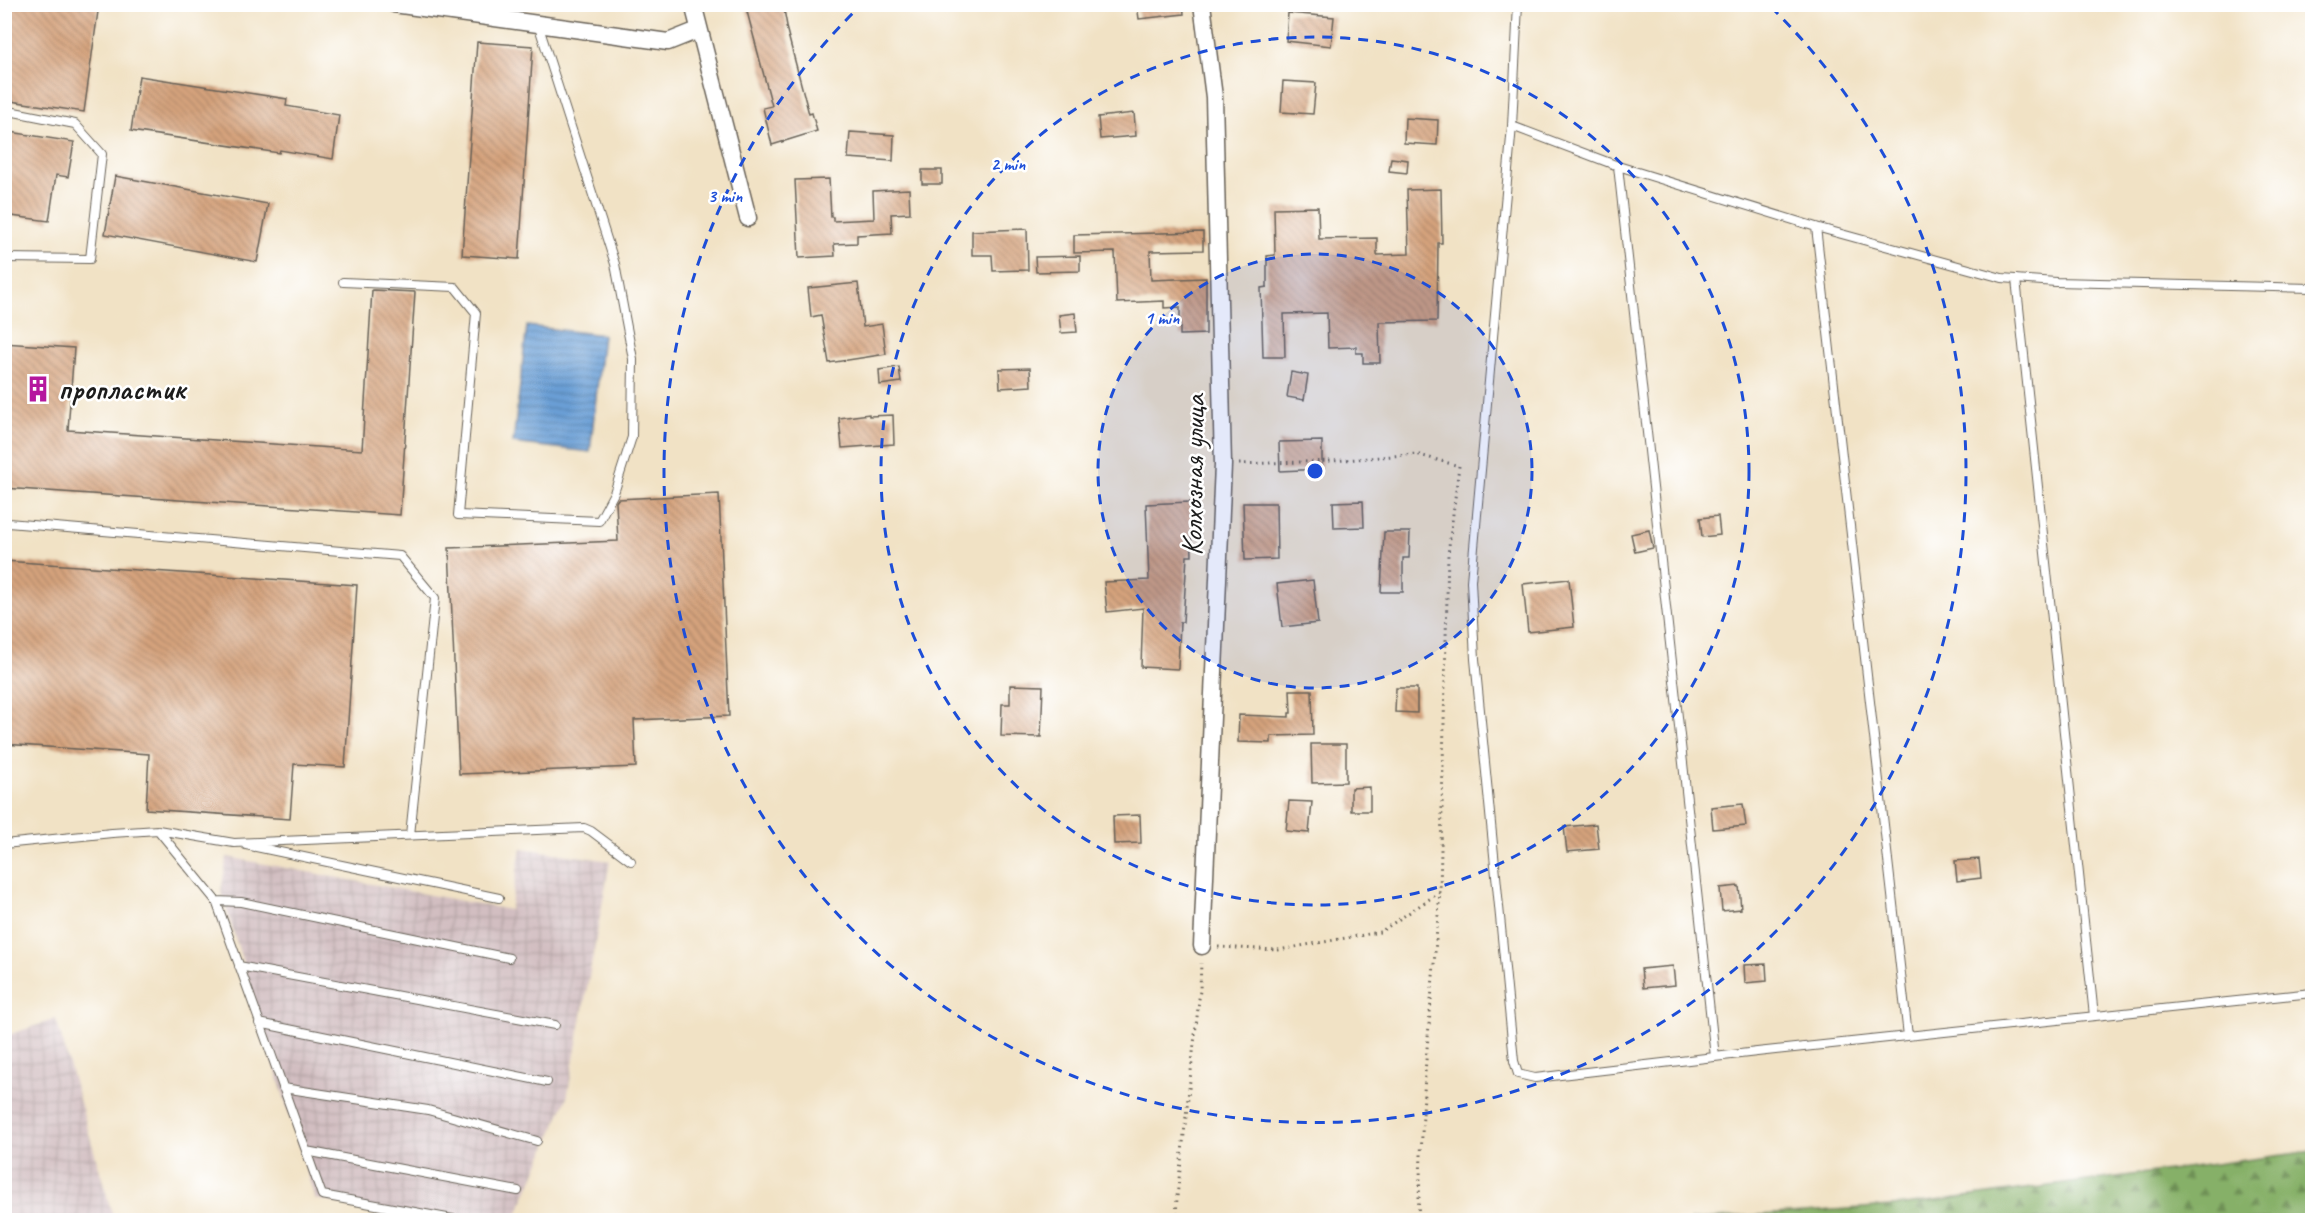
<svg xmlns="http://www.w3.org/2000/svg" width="2317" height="1225" viewBox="0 0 2317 1225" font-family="Caveat,sans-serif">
	<defs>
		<pattern id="industrial-grid" width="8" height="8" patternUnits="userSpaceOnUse" patternTransform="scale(1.5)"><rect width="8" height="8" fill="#d2bec1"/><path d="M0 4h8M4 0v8" fill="none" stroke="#b4a3a5"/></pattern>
		<pattern id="forest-firs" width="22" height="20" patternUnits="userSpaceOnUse" patternTransform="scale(1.5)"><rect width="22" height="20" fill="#86b068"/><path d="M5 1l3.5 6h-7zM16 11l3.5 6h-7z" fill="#6d8e55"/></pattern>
		<pattern id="water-rules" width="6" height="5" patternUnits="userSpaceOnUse" patternTransform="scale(1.5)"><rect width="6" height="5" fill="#6a9fd6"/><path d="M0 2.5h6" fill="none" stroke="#5681ad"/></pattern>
		<pattern id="building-back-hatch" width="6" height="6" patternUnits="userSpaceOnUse" patternTransform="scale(1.5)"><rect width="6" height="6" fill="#d5a37d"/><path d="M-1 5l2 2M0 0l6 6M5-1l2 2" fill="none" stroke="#ac8466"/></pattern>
	</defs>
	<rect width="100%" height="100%" fill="#fff"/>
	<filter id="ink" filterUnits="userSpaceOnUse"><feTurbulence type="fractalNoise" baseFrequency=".0167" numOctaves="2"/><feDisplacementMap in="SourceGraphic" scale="12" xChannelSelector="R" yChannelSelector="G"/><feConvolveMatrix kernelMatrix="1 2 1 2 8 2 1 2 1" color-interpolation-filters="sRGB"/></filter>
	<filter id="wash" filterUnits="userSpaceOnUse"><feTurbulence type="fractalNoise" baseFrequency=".008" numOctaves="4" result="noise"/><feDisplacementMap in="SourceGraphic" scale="24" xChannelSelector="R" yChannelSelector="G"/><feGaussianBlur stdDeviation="1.35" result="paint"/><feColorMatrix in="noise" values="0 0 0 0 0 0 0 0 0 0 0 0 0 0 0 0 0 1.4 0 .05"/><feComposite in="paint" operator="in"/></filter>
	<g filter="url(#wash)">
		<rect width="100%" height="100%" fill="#f1e2c5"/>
		<path fill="url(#industrial-grid)" d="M521,848L610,861L567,1098L515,1220H430L315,1199L221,891L227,857L510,910Z
			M56,1019L114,1220H5V1036Z"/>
		<path fill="url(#forest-firs)" stroke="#516642" stroke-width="1.5" d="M2312,1151V1220H1690L1905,1205Z"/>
		<path fill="url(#water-rules)" stroke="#435e79" stroke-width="1.5" d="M527,326L603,335L590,452L513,443Z"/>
		<g id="blocks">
			<path fill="url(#building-back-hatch)" d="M7,4H99L84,112L4,100V20Z
				M745,4H783L787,26L786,27L809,114L812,113L817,131L772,145L763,108L772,106Z
				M1137,4H1183L1184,14L1139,19Z
				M1288,13L1334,17L1331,46L1286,41Z
				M477,42L533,46L519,259L462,255Z
				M139,76L287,99L286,106L339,115L333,159L280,150L279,153L131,131Z
				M1283,81L1316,83L1313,114L1281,112Z
				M1134,113L1136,136L1100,139L1098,117Z
				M1405,118L1438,120L1437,145L1404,143Z
				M4,131L74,142L68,177L56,175L49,221L4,215L9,168H4Z
				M850,132L894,135L893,161L848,158Z
				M1391,158L1408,160L1407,173L1389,171Z
				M922,170H942V184H922Z
				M115,176L268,204L257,262L105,234Z
				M829,179L831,217H833V221L874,219L873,191L909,189L910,213L891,214L892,233L857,235V243L834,244L835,256L799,258L795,180Z
				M1441,189L1442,243H1438L1437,321L1379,322L1380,363H1363V353H1356V347L1328,348L1327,313L1284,314L1285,357H1263L1261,288L1267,287V256L1275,255L1274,208L1318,207L1319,239L1377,238V255L1409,254L1407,190Z
				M1027,229L1028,270L993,271L992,255H972V231Z
				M1203,232V250L1150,251L1151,280L1206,278V334L1180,335V307L1164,308V301L1117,303L1115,252L1074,253V235Z
				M1080,256V271L1036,272L1035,257Z
				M858,283L863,327L882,324L886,354L829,363L821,315L811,317L808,288Z
				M372,290L415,292L400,515L4,488V343L74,348L68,430L362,450Z
				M1075,313L1077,332L1061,333L1059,315Z
				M899,367L901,382L880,385L879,370Z
				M1030,368L1031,386L1000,388L999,369Z
				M1291,372L1308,375L1304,400L1287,397Z
				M869,414V416L893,415L894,444L842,448L839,418Z
				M1322,441V469L1280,471L1279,442Z
				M719,494L729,716L634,720L636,767L459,774L449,548L618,541L616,502L618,499Z
				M1363,501L1364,527L1334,528L1333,502Z
				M1190,502L1192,556H1187L1183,622H1180L1178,669L1141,667L1143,608L1107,612L1104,582L1149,580L1146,504Z
				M1243,503H1276L1277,559L1245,560Z
				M1718,516L1720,535L1702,537L1700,518Z
				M1649,530L1653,548L1635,552L1631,534Z
				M1384,532H1410L1409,558H1403V592H1381Z
				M4,561L357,585L345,767L294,764L290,819L146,809L149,754L4,744Z
				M1569,579L1574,627L1528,632L1523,584Z
				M1313,580L1318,623L1282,627L1277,584Z
				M1010,685L1043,686L1041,737L1001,736L1002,704H1010Z
				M1396,688H1417V713L1395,712Z
				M1290,690H1312L1313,735L1271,736V743L1238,742L1239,715L1289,717V713H1291Z
				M1311,744H1346V782L1312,783Z
				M1370,787V811H1351V788Z
				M1289,801L1312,802L1309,833L1286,831Z
				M1743,804L1746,826L1713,829L1711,807Z
				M1140,815L1141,843L1114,844L1113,816Z
				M1596,824L1599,849L1567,852L1564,827Z
				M1979,859L1981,878L1957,881L1955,861Z
				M1739,886L1741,909L1722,911L1720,888Z
				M1766,964L1767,981L1745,983L1744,965Z
				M1673,966L1675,985L1643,988L1641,969Z"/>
		</g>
	</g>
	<g filter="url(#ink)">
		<use href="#blocks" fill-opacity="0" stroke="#676157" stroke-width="1.5"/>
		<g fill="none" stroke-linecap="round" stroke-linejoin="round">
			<g stroke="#676157" stroke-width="10">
				<path id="lane" d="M1518,4L1512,126L1471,581L1475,659L1514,1061L1518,1074L1535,1078L1757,1052L2312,993
					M4,110L75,124L102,154L90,259L4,258
					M1512,126L1618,166L1816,227L2002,278L2056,282L2312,288
					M1618,166L1715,1057
					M1816,227L1908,1036
					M2016,279L2094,1016
					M343,282L455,287L476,313L458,515L599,521L614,493L632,437L633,359L615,264L538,24
					M4,520L8,523L400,556L435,598L410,835
					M158,830L216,901L322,1195L458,1220
					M4,844L112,833L158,830L234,843L584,828L591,831L631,861
					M246,845L499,898
					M216,901L241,902L509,958
					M239,966L555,1025
					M259,1023L547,1082
					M283,1088L428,1110L537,1141
					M306,1151L518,1191"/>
			</g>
			<g stroke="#676157" stroke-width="19">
				<path id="street" d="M394,4L668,42L698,30
					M693,4L748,218
					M1202,946L1223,465L1214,97L1202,4"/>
			</g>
			<path stroke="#676157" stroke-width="3" stroke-dasharray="1.5 4.5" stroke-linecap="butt" d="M1239,464L1332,461L1416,454L1459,466L1448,554L1440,892L1425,1073L1418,1218L1412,1220
				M1218,947L1278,950L1380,932L1440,892
				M1176,1220L1177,1197L1200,990L1201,963"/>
			<use href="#lane" stroke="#fff" stroke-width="8"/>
			<use href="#street" stroke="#fff" stroke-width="16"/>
		</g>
	</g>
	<circle cx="1315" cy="471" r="217" fill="#1d4ed8" fill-opacity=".12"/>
	<g fill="none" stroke="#1d4ed8" stroke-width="3" stroke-dasharray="10 8">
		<circle cx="1315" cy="471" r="217"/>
		<circle cx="1315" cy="471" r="434"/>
		<path d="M1771 7A651 651 0 1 1 859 7"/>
	</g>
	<defs>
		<g id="building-bare" transform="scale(2.07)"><path d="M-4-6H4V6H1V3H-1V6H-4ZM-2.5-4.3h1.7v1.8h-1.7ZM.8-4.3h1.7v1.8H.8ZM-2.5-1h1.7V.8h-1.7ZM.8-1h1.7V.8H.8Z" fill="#b5179e" stroke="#fff" stroke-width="2.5" paint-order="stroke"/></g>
	</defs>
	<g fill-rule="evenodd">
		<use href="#building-bare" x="38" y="389"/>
	</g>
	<g text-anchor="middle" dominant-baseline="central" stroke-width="5" stroke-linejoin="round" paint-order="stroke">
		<g font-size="30" font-weight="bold" fill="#1c1c1c" stroke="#fff" text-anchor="start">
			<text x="58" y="389">пропластик</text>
		</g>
		<g font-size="30" fill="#1c1c1c" stroke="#fff">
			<text transform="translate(1193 475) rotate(-89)">Колхозная улица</text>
		</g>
	</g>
	<circle cx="1315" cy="471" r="9" fill="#1d4ed8" stroke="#fff" stroke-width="3"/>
	<g font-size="18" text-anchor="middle" font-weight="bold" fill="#1d4ed8" stroke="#fff" stroke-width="5" stroke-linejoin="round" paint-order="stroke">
		<text x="1008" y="170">2 min</text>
		<text x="725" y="202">3 min</text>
		<text x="1162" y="324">1 min</text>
	</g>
	<rect width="2317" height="1225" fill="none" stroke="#fff" stroke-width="24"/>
</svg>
